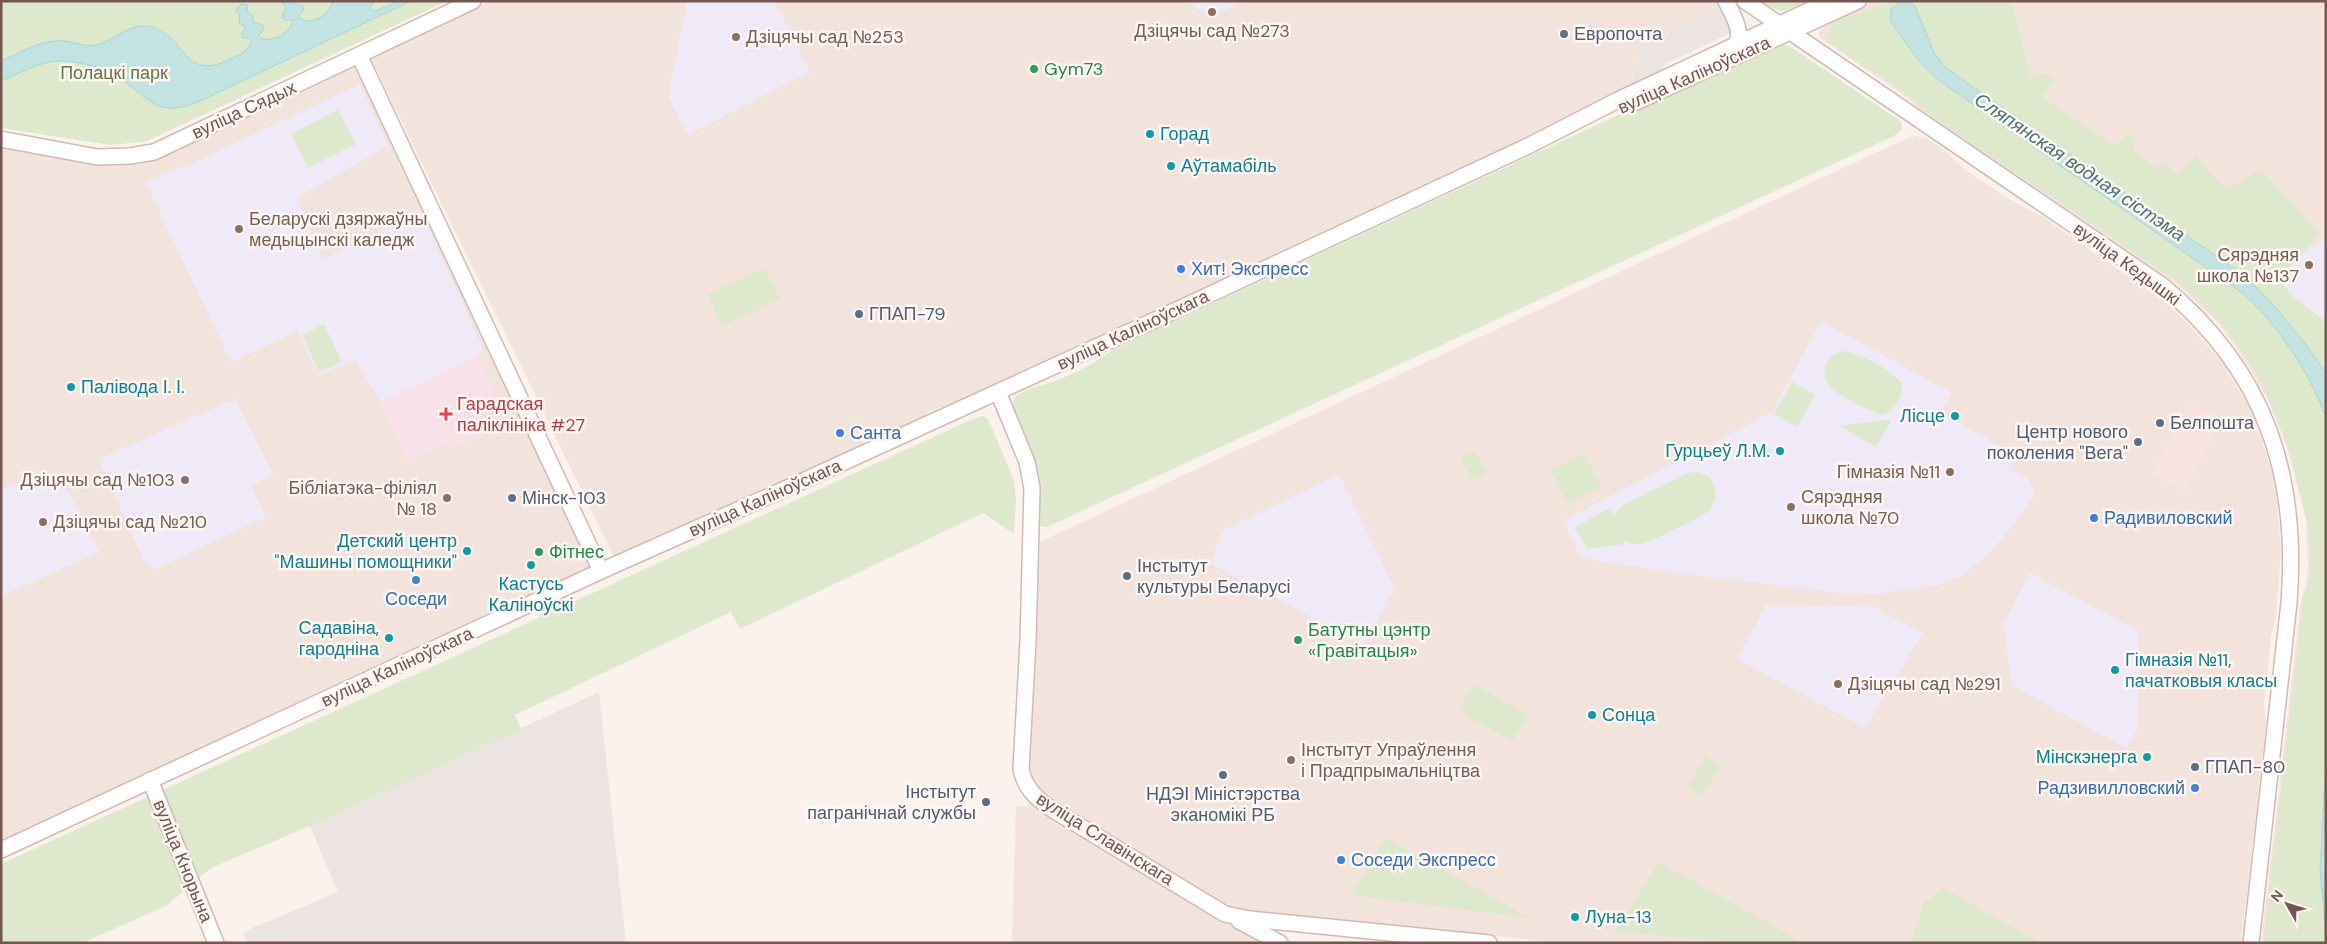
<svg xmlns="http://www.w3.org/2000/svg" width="2327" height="944" viewBox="0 0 2327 944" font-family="'DM Sans',sans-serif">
	<rect width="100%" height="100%" fill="#fbf2ed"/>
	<path fill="#f2e3dc" d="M490,1H1717V3L1716,8L1711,12L1645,44L1631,81L1620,93L968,397L928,412L921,420L616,561L370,57Z
		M1873,1H2326V943H2261L2301,601L2307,581L2308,566L2306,520L2287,447L2266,396L2240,353L2219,324L2177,284L1936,122L1901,93L1820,38L1819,32L1825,24Z
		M356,65L596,569L1,841V142L155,155Z
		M1914,136L1925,138L1942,148L1965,170L2014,202L2040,215L2165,302L2189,325L2221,361L2255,417L2275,483L2281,550L2276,617L2271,637L2264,705L2266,724L2241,943H1563L1252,912L1225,906L1050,800L1033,782L1029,768L1038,546L1042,541L1901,141Z
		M1029,802L1229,924L1269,943H1012L1016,806L1026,807Z"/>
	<path fill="#fae4e2" d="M2190,403L2221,418L2184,491L2152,475Z"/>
	<path fill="#ebe4e1" d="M1717,1H1720L1737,35L1731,33L1665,64L1663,67L1665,71L1626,88L1632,79L1645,44L1711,12L1716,8Z
		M599,692L626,943H247L243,934L252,928L338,892L310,826Z"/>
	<path fill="#efe9f8" d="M687,1H775L810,72L687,135L668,96Z
		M1191,1H1243L1212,17L1194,7Z
		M360,84L388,146L297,198L323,259L421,212L484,351L477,357L380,402L356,360L318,375L298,331L231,362L145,181L187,166Z
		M2326,237V322L2295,298L2278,280L2306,250L2322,241Z
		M1821,321L1952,393L1941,413L2017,455L2009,469L2029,479L2035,494L2011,528L1986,556L1960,577L1935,586L1884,593L1847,594L1692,575L1581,558L1563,521L1772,412Z
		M235,399L273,474L251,486L266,517L155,569L143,560L99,459Z
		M1339,474L1395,589L1364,645L1210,563L1224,530Z
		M29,478L68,491L99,552L1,596V490Z
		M2030,573L2139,631L2138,727L2127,749L2012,685L2003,624Z
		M1766,605L1872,606L1923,633L1865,728L1737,659Z"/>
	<path fill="#f8e1e9" d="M477,357L511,423L459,446L455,439L408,460L380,402Z"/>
	<path fill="#dde8cc" d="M1,1H447L147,141L111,145L1,128Z
		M1760,1H1810C1788,12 1781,16 1760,1Z
		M1894,1H2012L2031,78L2049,73L2053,81L2042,97L2115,146L2129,132L2136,153L2157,169L2165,162L2177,175L2196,156L2226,190L2260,170L2320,234L2278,280L2295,298L2326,322V943H2263L2303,601C2317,560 2309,526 2298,485C2277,400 2246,339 2178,282L1937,120L1902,91L1826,41L1832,23Z
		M1782,44L1791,47L1899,120L1902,124V129L1894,136L1047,527L1040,526L1036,470L1012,407C1012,401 1014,397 1019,394C1031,387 1043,385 1055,381C1075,373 1094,364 1111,351L1629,110L1659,101Z
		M338,110L356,144L308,168L291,134Z
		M764,268L780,299L722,326L708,295Z
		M324,324L342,362L319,372L302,335Z
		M1842,351C1863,354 1887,368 1902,383C1902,400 1897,406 1884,415C1871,412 1835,395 1828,384C1825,380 1825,373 1824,369L1830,357Z
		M1792,382L1815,395L1797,427L1774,414Z
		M984,416L988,419L1014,480L1016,501L1014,534L983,513L740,629L731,612L515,715L521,729L310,826L211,868L166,906L82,943H1V864L975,418Z
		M1892,419L1876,447L1839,426Z
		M1474,450L1487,474L1472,481L1460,457Z
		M1584,454L1601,487L1567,504L1551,471Z
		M1688,473C1691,473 1696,472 1700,473C1718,477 1720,501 1707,512C1700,518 1650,542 1641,544C1634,545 1629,543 1623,540L1624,544L1587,549L1575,527L1610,508L1615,519L1616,512L1623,505Z
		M1473,684L1528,715L1512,741L1459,711Z
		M1705,756L1720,765L1703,796L1688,788Z
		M1385,838L1530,918L1351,895Z
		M1659,862L1804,943H1737L1615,931Z
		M1943,888L2041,943H1911L1923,904Z"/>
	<path fill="#c2e3e1" stroke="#aad4d1" d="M279,1H293L294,4L303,6L304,9L298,17L306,21C319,21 330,14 332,1H374L370,8L375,11L399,1H411L200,101C155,121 148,95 115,75C100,66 73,60 55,61C37,63 18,74 1,81V61C18,54 37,42 55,41C69,39 83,48 97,45C113,41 126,26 143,26C185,27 180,82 226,61C236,56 246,53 251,44V38H243L241,36L246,26L239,24L240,15L236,11L241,4L248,5L247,12L253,15V22L264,26L263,31L258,35L261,38C274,43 290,33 293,20H285L282,18L286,6Z
		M1902,1H1908L1915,6L1934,53L1946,68L2236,270L2256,287L2277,309L2304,342L2326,373V417C2309,372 2278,324 2241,292L1937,79L1920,62L1890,21L1891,9Z
		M2326,760V933L2320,871Z"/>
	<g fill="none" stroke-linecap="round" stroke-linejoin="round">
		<g stroke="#d2bab3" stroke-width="18">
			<path id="secondary" d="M1726,1C1732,14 1746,35 1734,46
				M1745,1L2163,286C2265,371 2299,473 2289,603L2251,943
				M359,55L601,571
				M1636,102L1858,1
				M1,139L97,157L130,156L154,152L473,1
				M998,392L1027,462L1032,488L1028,641L1021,769C1024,787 1036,798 1050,808L1225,914L1250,919L1489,943
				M150,780L216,943
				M1,850L601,571L805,480L1155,320L1528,146L1618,100L1829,1
				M1239,921L1280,943"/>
		</g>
		<use href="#secondary" stroke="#fff" stroke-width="15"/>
	</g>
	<g fill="#8d6e63" stroke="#fef7f3" stroke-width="2">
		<circle cx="1212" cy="12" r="5"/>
		<circle cx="736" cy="37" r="5"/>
		<circle cx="239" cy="229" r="5"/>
		<circle cx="2309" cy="265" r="5"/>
		<circle cx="1950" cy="472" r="5"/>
		<circle cx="185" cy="480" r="5"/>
		<circle cx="447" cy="498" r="5"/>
		<circle cx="1791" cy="507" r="5"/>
		<circle cx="43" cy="522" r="5"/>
		<circle cx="1838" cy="684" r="5"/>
		<circle cx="1291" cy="760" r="5"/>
	</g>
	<g fill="#5c6f8a" stroke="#fef7f3" stroke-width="2">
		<circle cx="1564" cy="34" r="5"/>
		<circle cx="859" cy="314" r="5"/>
		<circle cx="2160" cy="423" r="5"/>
		<circle cx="2138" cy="442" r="5"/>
		<circle cx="512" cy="498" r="5"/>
		<circle cx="1127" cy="576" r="5"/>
		<circle cx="2195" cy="767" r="5"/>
		<circle cx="1223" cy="775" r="5"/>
		<circle cx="986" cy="802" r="5"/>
	</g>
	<g fill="#2e9e5b" stroke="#fef7f3" stroke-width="2">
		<circle cx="1034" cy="69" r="5"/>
		<circle cx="539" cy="552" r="5"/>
		<circle cx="1298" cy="640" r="5"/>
	</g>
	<g fill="#0f9aa8" stroke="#fef7f3" stroke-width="2">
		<circle cx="1150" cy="134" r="5"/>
		<circle cx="1171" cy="166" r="5"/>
		<circle cx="71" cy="387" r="5"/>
		<circle cx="1955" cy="416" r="5"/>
		<circle cx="1780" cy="451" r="5"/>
		<circle cx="467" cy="551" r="5"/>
		<circle cx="531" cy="565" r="5"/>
		<circle cx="389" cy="638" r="5"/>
		<circle cx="2115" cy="670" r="5"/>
		<circle cx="1592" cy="715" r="5"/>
		<circle cx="2147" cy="757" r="5"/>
		<circle cx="1575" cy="917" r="5"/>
	</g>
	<g fill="#3f7fe0" stroke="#fef7f3" stroke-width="2">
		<circle cx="1181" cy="269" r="5"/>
		<circle cx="840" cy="433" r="5"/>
		<circle cx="2094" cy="518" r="5"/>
		<circle cx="416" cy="580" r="5"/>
		<circle cx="2195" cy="788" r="5"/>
		<circle cx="1341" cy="860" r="5"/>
	</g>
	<path fill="#e0444e" stroke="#fef7f3" stroke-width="2" d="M443.5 406.5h5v5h5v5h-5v5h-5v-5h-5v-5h5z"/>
	<g text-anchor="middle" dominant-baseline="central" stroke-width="5" stroke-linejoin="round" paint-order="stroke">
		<g font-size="18" fill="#785e54" stroke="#fef7f3" text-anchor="start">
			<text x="1212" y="31" text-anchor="middle">Дзіцячы сад №273</text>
			<text x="746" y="37">Дзіцячы сад №253</text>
			<text x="249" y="219">Беларускі дзяржаўны<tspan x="249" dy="21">медыцынскі каледж</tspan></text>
			<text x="2299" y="255" text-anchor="end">Сярэдняя<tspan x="2299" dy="21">школа №137</tspan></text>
			<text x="1940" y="472" text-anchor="end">Гімназія №11</text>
			<text x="175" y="480" text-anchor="end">Дзіцячы сад №103</text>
			<text x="437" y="488" text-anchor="end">Бібліатэка-філіял<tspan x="437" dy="21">№ 18</tspan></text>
			<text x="1801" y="497">Сярэдняя<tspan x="1801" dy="21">школа №70</tspan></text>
			<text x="53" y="522">Дзіцячы сад №210</text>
			<text x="1848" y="684">Дзіцячы сад №291</text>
			<text x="1301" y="750">Інстытут Упраўлення<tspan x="1301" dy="21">і Прадпрымальніцтва</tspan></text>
		</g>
		<g font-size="18" fill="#4e5e75" stroke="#fef7f3" text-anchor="start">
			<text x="1574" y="34">Европочта</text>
			<text x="869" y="314">ГПАП-79</text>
			<text x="2170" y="423">Белпошта</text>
			<text x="2128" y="432" text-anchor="end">Центр нового<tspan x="2128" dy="21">поколения "Вега"</tspan></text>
			<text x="522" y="498">Мінск-103</text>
			<text x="1137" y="566">Інстытут<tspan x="1137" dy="21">культуры Беларусі</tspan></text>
			<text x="2205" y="767">ГПАП-80</text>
			<text x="976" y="792" text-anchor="end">Інстытут<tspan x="976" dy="21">пагранічнай службы</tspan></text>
			<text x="1223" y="794" text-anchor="middle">НДЭІ Міністэрства<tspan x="1223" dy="21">эканомікі РБ</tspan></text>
		</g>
		<g font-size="18" fill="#27864d" stroke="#fef7f3" text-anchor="start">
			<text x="1044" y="69">Gym73</text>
			<text x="549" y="552">Фітнес</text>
			<text x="1308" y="630">Батутны цэнтр<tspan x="1308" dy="21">«Гравітацыя»</tspan></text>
		</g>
		<g font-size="18" fill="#62784a" stroke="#fef7f3">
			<text x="114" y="73">Полацкі парк</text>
		</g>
		<g font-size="18" fill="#755651" stroke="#fef7f3">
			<text transform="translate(1694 75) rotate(-24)">вуліца Каліноўскага</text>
			<text transform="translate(244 110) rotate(-25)">вуліца Сядых</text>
			<text transform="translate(2127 264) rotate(36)">вуліца Кедышкі</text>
			<text transform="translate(1133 330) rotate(-25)">вуліца Каліноўскага</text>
			<text transform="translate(765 498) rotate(-24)">вуліца Каліноўскага</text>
			<text transform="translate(397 667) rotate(-25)">вуліца Каліноўскага</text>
			<text transform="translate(1105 839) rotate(32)">вуліца Славінскага</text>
			<text transform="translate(183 861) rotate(68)">вуліца Кнорына</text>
		</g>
		<g font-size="18" fill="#0d838f" stroke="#fef7f3" text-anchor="start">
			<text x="1160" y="134">Горад</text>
			<text x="1181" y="166">Аўтамабіль</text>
			<text x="81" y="387">Палівода І. І.</text>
			<text x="1945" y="416" text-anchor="end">Лісце</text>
			<text x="1770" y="451" text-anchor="end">Гурцьеў Л.М.</text>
			<text x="457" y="541" text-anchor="end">Детский центр<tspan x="457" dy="21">"Машины помощники"</tspan></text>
			<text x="531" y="584" text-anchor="middle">Кастусь<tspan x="531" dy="21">Каліноўскі</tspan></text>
			<text x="379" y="628" text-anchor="end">Садавіна,<tspan x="379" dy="21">гародніна</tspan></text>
			<text x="2125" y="660">Гімназія №11,<tspan x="2125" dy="21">пачатковыя класы</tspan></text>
			<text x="1602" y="715">Сонца</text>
			<text x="2137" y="757" text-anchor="end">Мінскэнерга</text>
			<text x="1585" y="917">Луна-13</text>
		</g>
		<g font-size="18" fill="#366cbe" stroke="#fef7f3" text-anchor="start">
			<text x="1191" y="269">Хит! Экспресс</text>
			<text x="850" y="433">Санта</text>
			<text x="2104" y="518">Радивиловский</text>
			<text x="416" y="599" text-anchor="middle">Соседи</text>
			<text x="2185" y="788" text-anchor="end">Радзивилловский</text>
			<text x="1351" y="860">Соседи Экспресс</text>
		</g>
		<g font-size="18" fill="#be3a42" stroke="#fef7f3" text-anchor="start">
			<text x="457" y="404">Гарадская<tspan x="457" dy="21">паліклініка #27</tspan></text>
		</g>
		<g font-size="19" font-style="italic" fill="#467875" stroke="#fef7f3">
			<text transform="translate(2080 167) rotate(34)">Сляпянская водная сістэма</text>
		</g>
	</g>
	<rect width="2327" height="944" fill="none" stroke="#755651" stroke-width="5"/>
	<g transform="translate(2287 904) rotate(309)" stroke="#fef7f3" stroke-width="4" paint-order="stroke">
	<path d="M0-4L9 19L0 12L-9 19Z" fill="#755651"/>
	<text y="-8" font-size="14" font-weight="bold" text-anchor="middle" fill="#755651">N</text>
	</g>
</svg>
